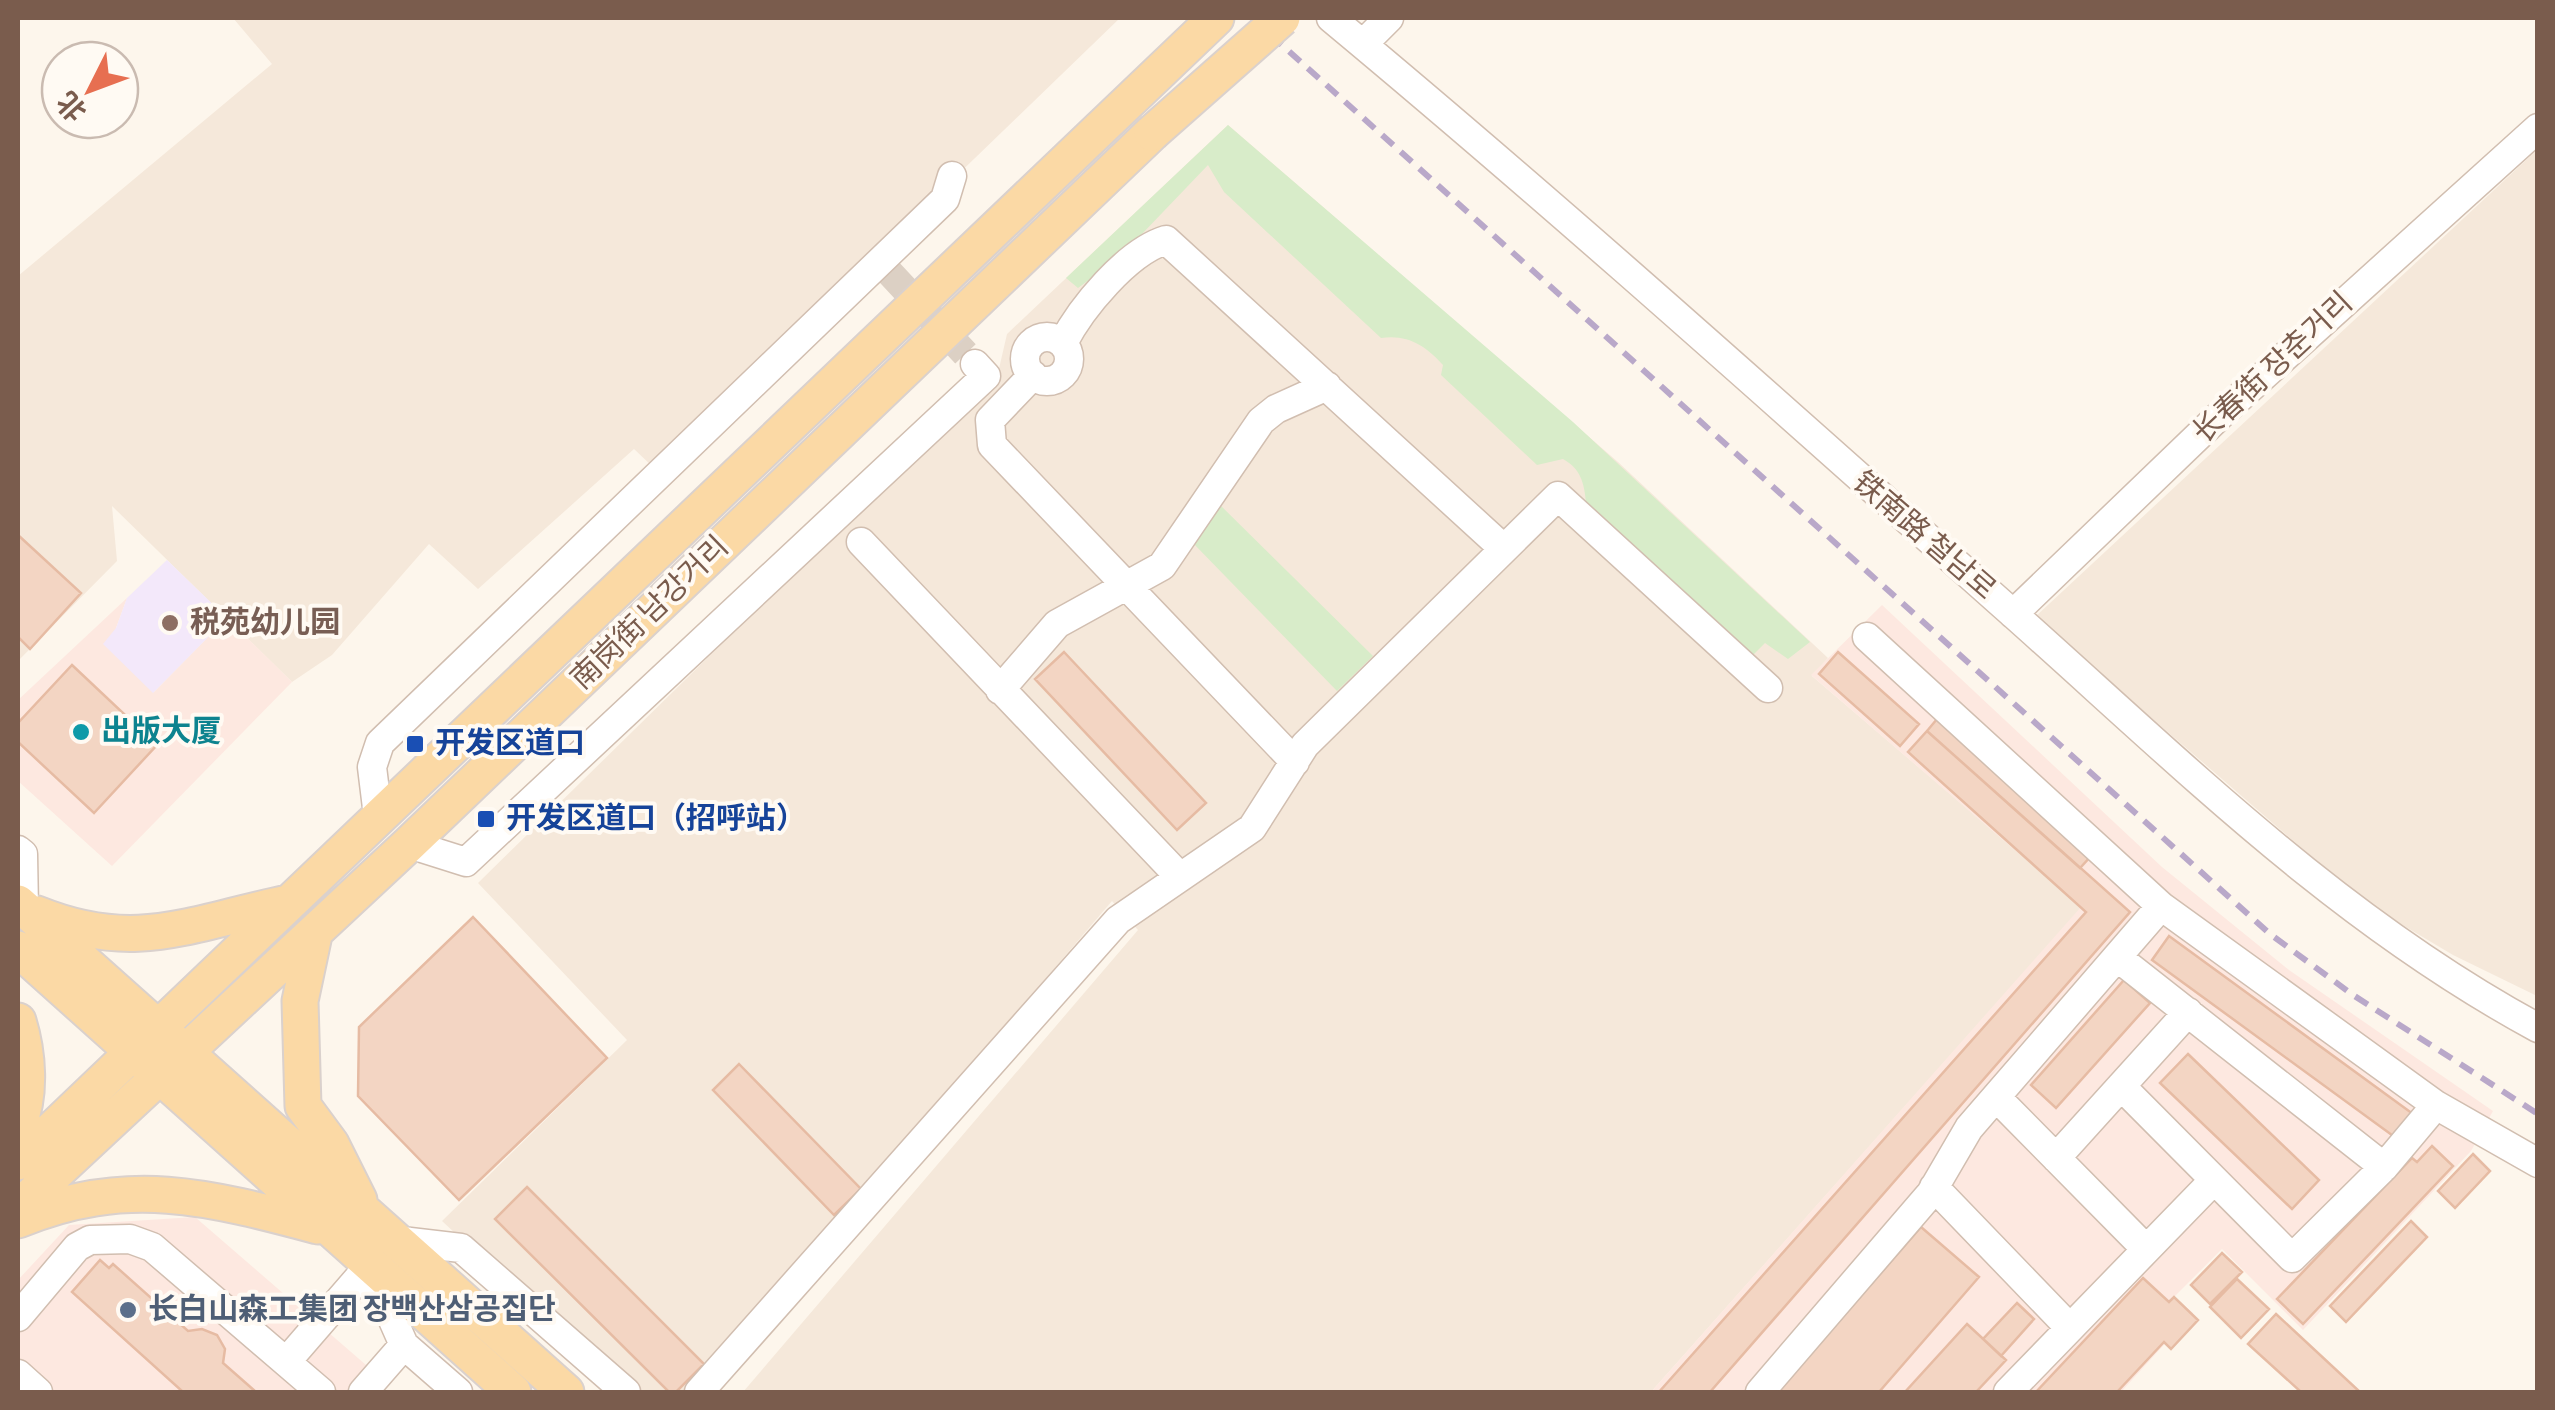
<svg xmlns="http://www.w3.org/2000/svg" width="2555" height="1410" viewBox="0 0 2555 1410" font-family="'Sofia Sans Condensed','Noto Sans SC','Noto Sans KR',sans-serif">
	<rect width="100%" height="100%" fill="#fdf6ec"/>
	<path fill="#f5e8da" d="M233,18H1120L654,468L634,449L478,589L429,544L332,655L292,682L112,506L117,561L18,661V276L272,64Z
		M1228,125L1618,462L1828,658L1812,676L2082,907L1651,1392H743L1138,930L1112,901L720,1359L687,1392H626L442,1221L627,1040L478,883L998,373L1007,334Z
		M2537,150V996L2453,955L2364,902L2035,617Z"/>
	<path fill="#fde8e0" d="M127,598L116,628L154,692L227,618L292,682L112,866L18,781V700Z
		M1882,605L2162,867L2289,970L2493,1111L2471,1151L2303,1330L2222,1249L2174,1297L2193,1313L2121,1392H1651L2081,907L1811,675Z
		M195,1217L373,1371L354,1392H18V1280L69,1225Z"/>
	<path fill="#f3e8fa" d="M167,560L227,618L153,693L103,644L116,628L127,598Z"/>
	<path fill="#d8ecc9" d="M1228,125L1573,422L1810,642L1788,659L1765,643L1750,658L1586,502C1584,483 1581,469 1563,459L1537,465L1441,375L1443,365C1426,346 1408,334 1381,338L1224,192L1208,165L1119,258L1078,288L1066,278Z
		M1217,502L1373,656L1337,691L1191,541Z"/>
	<path fill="#f3d5c3" stroke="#e6bba3" stroke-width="2.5" d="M18,535L81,593L30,649L18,637Z
		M1064,652L1206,803L1177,830L1035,679Z
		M1838,652L1919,724L1900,746L1819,674Z
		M72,665L157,745L94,813L18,742V723Z
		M1937,719L2091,856L2080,868L1927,731Z
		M1927,731L2130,912L1710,1392H1659L2086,912L1908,752Z
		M473,917L607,1058L459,1200L358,1096L359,1027Z
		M2169,936L2413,1114L2396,1138L2152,960Z
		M2124,980L2150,1003L2056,1108L2031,1085Z
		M2188,1054L2319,1180L2292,1209L2160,1083Z
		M739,1064L861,1189L834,1215L713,1090Z
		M2432,1146L2453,1166L2303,1324L2277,1299L2412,1158L2417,1162Z
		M2473,1154L2490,1171L2455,1208L2438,1191Z
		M527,1187L704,1364L676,1392H669L495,1219Z
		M2411,1221L2427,1237L2346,1322L2330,1306Z
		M1921,1227L1979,1277L1879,1392H1777Z
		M2222,1253L2242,1272L2210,1304L2191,1285Z
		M100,1260L109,1268L113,1264L188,1331L202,1329L217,1335L225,1349L223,1363L256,1392H183L72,1292Z
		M2143,1278L2169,1302L2174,1297L2198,1320L2171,1349L2164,1342L2117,1392H2036Z
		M2237,1279L2269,1309L2241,1338L2210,1307Z
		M2017,1303L2034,1319L2001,1356L1983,1339Z
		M2276,1314L2360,1392H2301L2248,1344Z
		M1967,1324L2006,1360L1976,1392H1905Z"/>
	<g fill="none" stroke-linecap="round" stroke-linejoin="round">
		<path stroke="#dcd0c4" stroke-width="28" stroke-dasharray="28 14" stroke-linecap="butt" d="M889,272L975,364"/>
		<g stroke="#d1beb0" stroke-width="31">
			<path id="minor" d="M1331,18C1562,210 1786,412 2011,612C2181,763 2335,918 2538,1028
				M1363,44L1389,18
				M1025 359a22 22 0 1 1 44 0a22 22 0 1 1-44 0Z
				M1063,343C1081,308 1127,252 1166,240L1504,549
				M1033,375L990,420L992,445L1295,762
				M861,542L1179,876
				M2013,614L2219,416L2538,128
				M1867,637L2161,906L2436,1105L2538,1163
				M1000,690L1057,624L1162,566L1261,421L1276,409L1327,386
				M378,816L372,767L380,743L945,199L952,176
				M409,844L466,862L986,376L975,364
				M18,850L23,854L24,909
				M2117,957L2384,1167
				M2121,1086L2292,1258L2384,1167L2436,1105
				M1996,1097L2145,1248
				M2056,1158L2188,1012
				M1934,1187L2068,1326
				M393,1240L461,1248L626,1392
				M18,1317L77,1247L90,1240L130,1239L152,1247L321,1392
				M286,1362L369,1266L404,1345L458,1392
				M18,1374L38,1392
				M363,1392L404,1345
				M699,1392L1118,920L1252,828L1305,745L1558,496L1768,688
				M1760,1392L1931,1193L1969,1128L2161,906
				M2008,1392L2214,1180"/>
		</g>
		<g stroke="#dad1cd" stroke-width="39">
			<path id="major" d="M18,903L566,1392
				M37,914C136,954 190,923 288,903
				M314,935L300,1001L303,1106L331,1144L359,1200
				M18,949L513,1392
				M18,1021C28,1053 31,1095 18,1126
				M18,1162L1216,18
				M18,1208L409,844L1152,133
				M18,1220C127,1175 209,1197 318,1226"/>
		</g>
		<use href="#minor" stroke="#fff" stroke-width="28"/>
		<use href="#major" stroke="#fbd9a5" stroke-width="35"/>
		<path stroke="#b9a8c9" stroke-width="6" stroke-dasharray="15 10" stroke-linecap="butt" d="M1252,18L2270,934L2353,995L2538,1114"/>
		<g stroke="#dad1cd" stroke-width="39" stroke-linecap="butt">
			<path id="major-bridge" d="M1152,133L1282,18"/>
		</g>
		<use href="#major-bridge" stroke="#fbd9a5" stroke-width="35"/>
	</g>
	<circle fill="#8d6e63" stroke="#fffaf3" stroke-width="4" cx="170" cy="623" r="10"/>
	<circle fill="#0f9aa8" stroke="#fffaf3" stroke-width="4" cx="81" cy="732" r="10"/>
	<g fill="#1a4fb4" stroke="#fffaf3" stroke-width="4">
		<rect x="405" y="734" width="20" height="20" rx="5"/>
		<rect x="476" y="809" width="20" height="20" rx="5"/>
	</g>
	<circle fill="#5c6f8a" stroke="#fffaf3" stroke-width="4" cx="128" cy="1310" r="10"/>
	<g text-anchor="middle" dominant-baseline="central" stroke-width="8" stroke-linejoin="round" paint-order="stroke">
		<g font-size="30" fill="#7a5c4d" stroke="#fffaf3">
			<text transform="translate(2273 368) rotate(-43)">长春街 장춘거리</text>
			<text transform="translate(1924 536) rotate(41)">铁南路 철남로</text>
			<text transform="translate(650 613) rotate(-44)">南岗街 남강거리</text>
		</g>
		<g font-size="30" font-weight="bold" fill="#785e54" stroke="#fffaf3" text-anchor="start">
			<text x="190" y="623">税苑幼儿园</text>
		</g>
		<g font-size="30" font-weight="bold" fill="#0d838f" stroke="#fffaf3" text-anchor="start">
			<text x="101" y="732">出版大厦</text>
		</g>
		<g font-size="30" font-weight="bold" fill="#164399" stroke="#fffaf3" text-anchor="start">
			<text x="435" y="744">开发区道口</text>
			<text x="506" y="819">开发区道口（招呼站）</text>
		</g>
		<g font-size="30" font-weight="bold" fill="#4e5e75" stroke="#fffaf3" text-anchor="start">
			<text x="148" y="1310">长白山森工集团 장백산삼공집단</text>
		</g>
	</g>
	<rect width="2555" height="1410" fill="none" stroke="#7a5c4d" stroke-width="40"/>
	<g transform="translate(90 90) rotate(228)"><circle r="48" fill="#fffaf3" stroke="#cabbb1" stroke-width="2.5"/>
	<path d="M0-8L18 38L0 25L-18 38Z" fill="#e76f51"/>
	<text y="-15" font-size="28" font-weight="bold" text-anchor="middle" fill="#7a5c4d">北</text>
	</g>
</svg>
